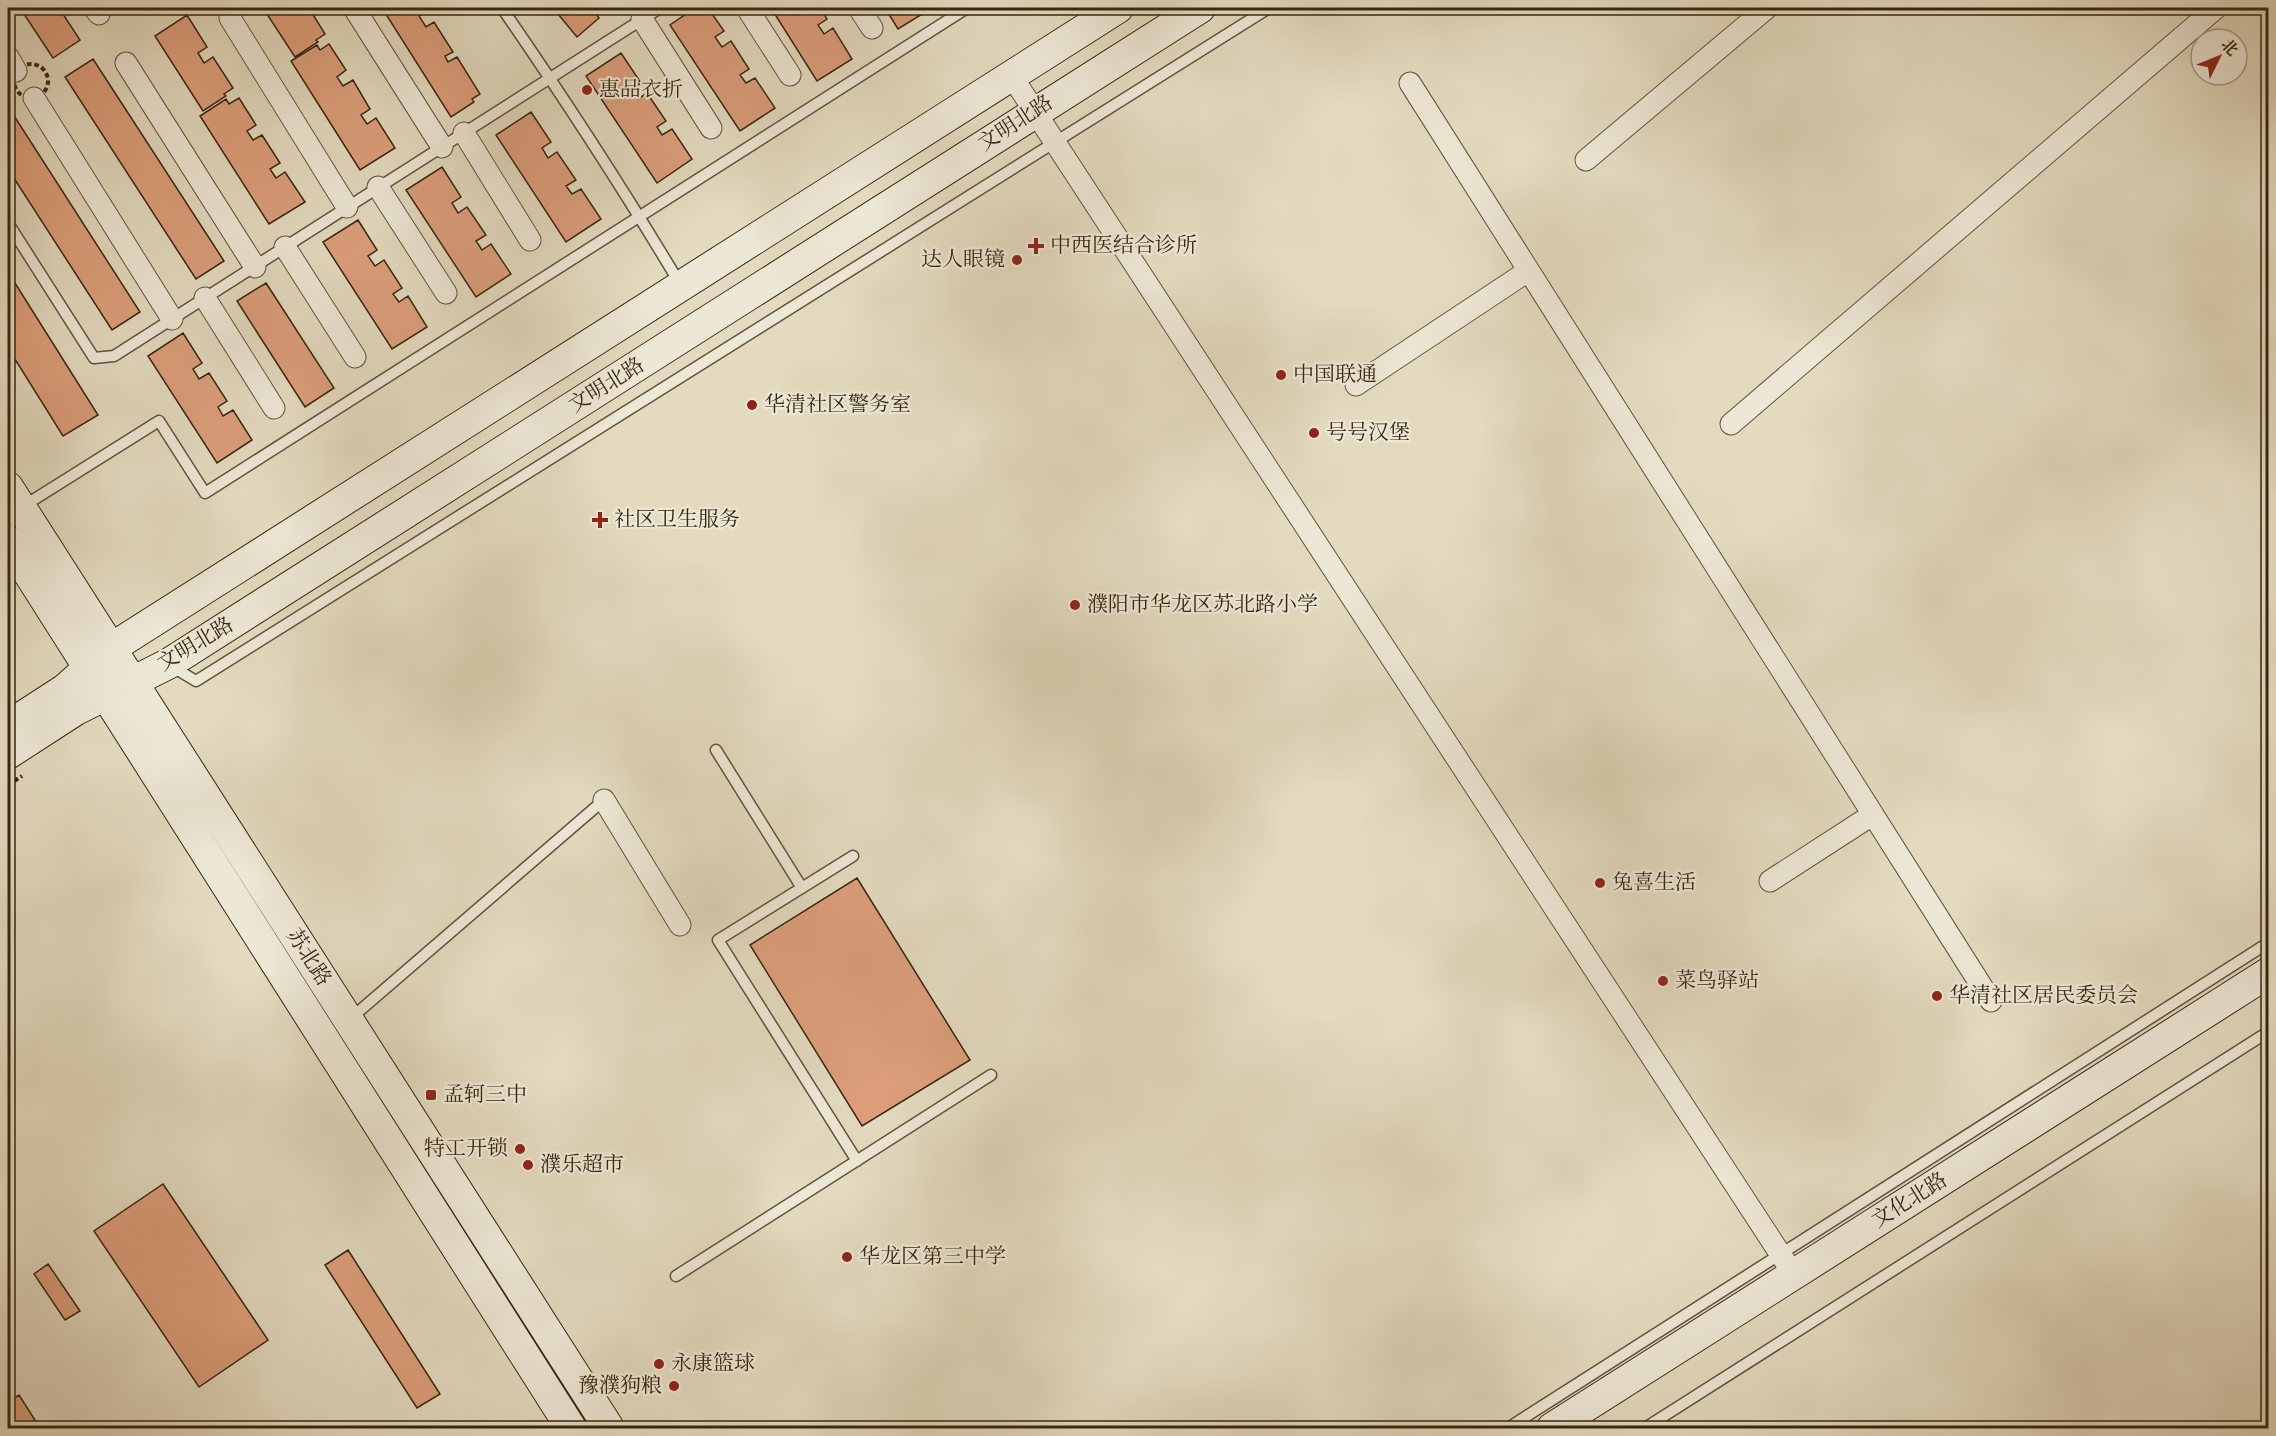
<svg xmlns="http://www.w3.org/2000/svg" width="2276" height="1436" viewBox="0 0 2276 1436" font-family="Vollkorn,'Noto Serif SC',serif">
	<rect width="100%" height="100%" fill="#e3dabf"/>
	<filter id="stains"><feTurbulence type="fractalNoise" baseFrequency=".00333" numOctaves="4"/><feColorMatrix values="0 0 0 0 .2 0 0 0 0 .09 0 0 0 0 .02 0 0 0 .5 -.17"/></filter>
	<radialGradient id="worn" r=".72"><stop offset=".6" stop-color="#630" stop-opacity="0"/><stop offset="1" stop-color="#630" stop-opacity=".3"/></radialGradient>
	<path fill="#dc9e7b" stroke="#37260f" stroke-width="1.5" d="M20,8H59L80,40L53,58Z
		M263,8H309L325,34L316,40L318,42L295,57Z
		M382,8H427L429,10L419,16L426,27L434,22L453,52L445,56L448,62L457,57L480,94L472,99L474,102L451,117Z
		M553,8H594L592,9L599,18L577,37Z
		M695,8H708L724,31L715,37L722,47L731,41L749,69L740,75L746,83L755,78L775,108L740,131L670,25Z
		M771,8H820L827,19L818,25L824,34L833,28L852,59L817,81Z
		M885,8H932L898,29Z
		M187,15L207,47L198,53L204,63L213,57L233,88L224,94L226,96L203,111L155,36Z
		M329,44L346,70L337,77L343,86L353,80L370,109L361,115L367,124L376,118L395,148L360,170L291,61L317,45L320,50Z
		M621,53L641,83L632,89L638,99L647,93L666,121L657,127L662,135L672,129L692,159L657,183L586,76Z
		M93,59L224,261L196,279L65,77Z
		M239,98L256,125L247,131L253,140L262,135L280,163L270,169L276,178L285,172L305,202L269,224L200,116L226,99L229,104Z
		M9,108L140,312L112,330L8,169Z
		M531,112L551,142L542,148L548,158L557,152L576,180L566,186L572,194L581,189L601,219L566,242L496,135Z
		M442,167L461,197L452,203L458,213L467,207L486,235L476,241L482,250L491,244L511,274L476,297L406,190Z
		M358,220L377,250L368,256L375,266L384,260L402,288L393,294L399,302L408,296L427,327L392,349L323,242Z
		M8,272L98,415L63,436L8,348Z
		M266,283L334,388L305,407L237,301Z
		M183,333L202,363L193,369L199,379L209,373L227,401L218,407L223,416L233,410L252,440L217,463L148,356Z
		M857,878L970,1060L862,1126L750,945Z
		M163,1184L268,1340L199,1387L94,1231Z
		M348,1250L440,1394L417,1408L325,1265Z
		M48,1264L80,1311L65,1320L34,1274Z
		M19,1395L40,1428H8V1402Z"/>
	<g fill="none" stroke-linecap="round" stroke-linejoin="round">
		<g stroke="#62533b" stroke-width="13">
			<path id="lane" d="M502,8C564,98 624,190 680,284
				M8,223L94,358L114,356L660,8
				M22,507L159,421L205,493L967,8
				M171,666L196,681L1269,8
				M716,750L802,888
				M853,856L718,940L857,1161
				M350,1019L604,800
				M676,1276L991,1075
				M1508,1428L2268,943
				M1645,1428L2268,1032"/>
		</g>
		<g stroke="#62533b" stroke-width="23">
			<path id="street" d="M94,8L99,14
				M354,8L442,147
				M747,8L790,75
				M859,8L872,28
				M230,18L347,207
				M642,19L711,128
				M8,57L16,71
				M126,63L255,267
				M1011,75L1794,1275
				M1410,83L1991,1001
				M34,98L172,319
				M464,133L530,240
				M1586,160L1767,8
				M378,187L446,293
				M285,247L355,357
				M205,298L274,408
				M1356,385L1528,271
				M1731,424L2216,8
				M604,800L680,925
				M1770,881L1872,815"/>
		</g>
		<g stroke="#37260f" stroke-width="32">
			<path id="secondary" d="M8,487L609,1428
				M8,541L571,1428
				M8,726L65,689L110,649L1118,8
				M8,754L76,710L168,664L1200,8
				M1552,1428L2268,973"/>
		</g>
		<path stroke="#37260f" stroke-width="4" stroke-dasharray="4.5 3" stroke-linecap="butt" d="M14 81a17 17 0 1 1 34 0a17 17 0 1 1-34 0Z
			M8,785L22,776"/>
		<use href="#lane" stroke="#ede7d5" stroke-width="10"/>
		<use href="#street" stroke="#ede7d5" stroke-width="21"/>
		<use href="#secondary" stroke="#ede7d5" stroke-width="30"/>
	</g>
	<g fill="#8f2418" stroke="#ede7d5" stroke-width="2">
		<circle cx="587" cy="90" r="6"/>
		<path d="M1033 237h6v6h6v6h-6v6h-6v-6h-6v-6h6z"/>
		<circle cx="1017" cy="260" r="6"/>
		<circle cx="1281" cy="375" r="6"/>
		<circle cx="752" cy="405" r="6"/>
		<circle cx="1314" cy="433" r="6"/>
		<path d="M597 511h6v6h6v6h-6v6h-6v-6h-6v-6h6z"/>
		<circle cx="1075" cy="605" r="6"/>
		<circle cx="1600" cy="883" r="6"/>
		<circle cx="1663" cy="981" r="6"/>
		<circle cx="1937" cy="996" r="6"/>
		<rect x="425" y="1089" width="12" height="12" rx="3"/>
		<circle cx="520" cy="1149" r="6"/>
		<circle cx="528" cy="1165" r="6"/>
		<circle cx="847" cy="1257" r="6"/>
		<circle cx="659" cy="1364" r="6"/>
		<circle cx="674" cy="1386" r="6"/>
	</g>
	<g text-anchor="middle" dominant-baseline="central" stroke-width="4.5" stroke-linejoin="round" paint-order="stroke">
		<g font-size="21" fill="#37260f" stroke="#ede7d5" text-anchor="start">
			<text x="599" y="90">惠品衣折</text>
			<text x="1050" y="246">中西医结合诊所</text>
			<text x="1005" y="260" text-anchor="end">达人眼镜</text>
			<text x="1293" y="375">中国联通</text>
			<text x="764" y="405">华清社区警务室</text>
			<text x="1326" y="433">号号汉堡</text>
			<text x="614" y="520">社区卫生服务</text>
			<text x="1087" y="605">濮阳市华龙区苏北路小学</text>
			<text x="1612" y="883">兔喜生活</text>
			<text x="1675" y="981">菜鸟驿站</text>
			<text x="1949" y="996">华清社区居民委员会</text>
			<text x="443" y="1095">孟轲三中</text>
			<text x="508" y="1149" text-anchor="end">特工开锁</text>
			<text x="540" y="1165">濮乐超市</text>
			<text x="859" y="1257">华龙区第三中学</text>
			<text x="671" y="1364">永康篮球</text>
			<text x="662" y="1386" text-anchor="end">豫濮狗粮</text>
		</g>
		<g font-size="21" fill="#37260f" stroke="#ede7d5">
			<text transform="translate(1016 124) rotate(-33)">文明北路</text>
			<text transform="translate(607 386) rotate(-32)">文明北路</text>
			<text transform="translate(196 645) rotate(-31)">文明北路</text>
			<text transform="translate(308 958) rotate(57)">苏北路</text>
			<text transform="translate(1910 1201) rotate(-32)">文化北路</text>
		</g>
	</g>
	<rect width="2276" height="1436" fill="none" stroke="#e3dabf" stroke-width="30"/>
	<rect x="9" y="9" width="2258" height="1418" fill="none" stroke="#37260f" stroke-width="3"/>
	<rect x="15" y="15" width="2246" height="1406" fill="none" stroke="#37260f" stroke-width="1.5"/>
	<g transform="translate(2219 57) rotate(47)"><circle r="28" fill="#ede7d5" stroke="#a49a86" stroke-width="1.5"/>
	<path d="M0-4.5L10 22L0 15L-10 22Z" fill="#8f2418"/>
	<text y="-9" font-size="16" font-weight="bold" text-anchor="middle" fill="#37260f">北</text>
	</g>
	<rect width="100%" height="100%" filter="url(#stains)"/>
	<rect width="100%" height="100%" fill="url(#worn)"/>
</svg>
